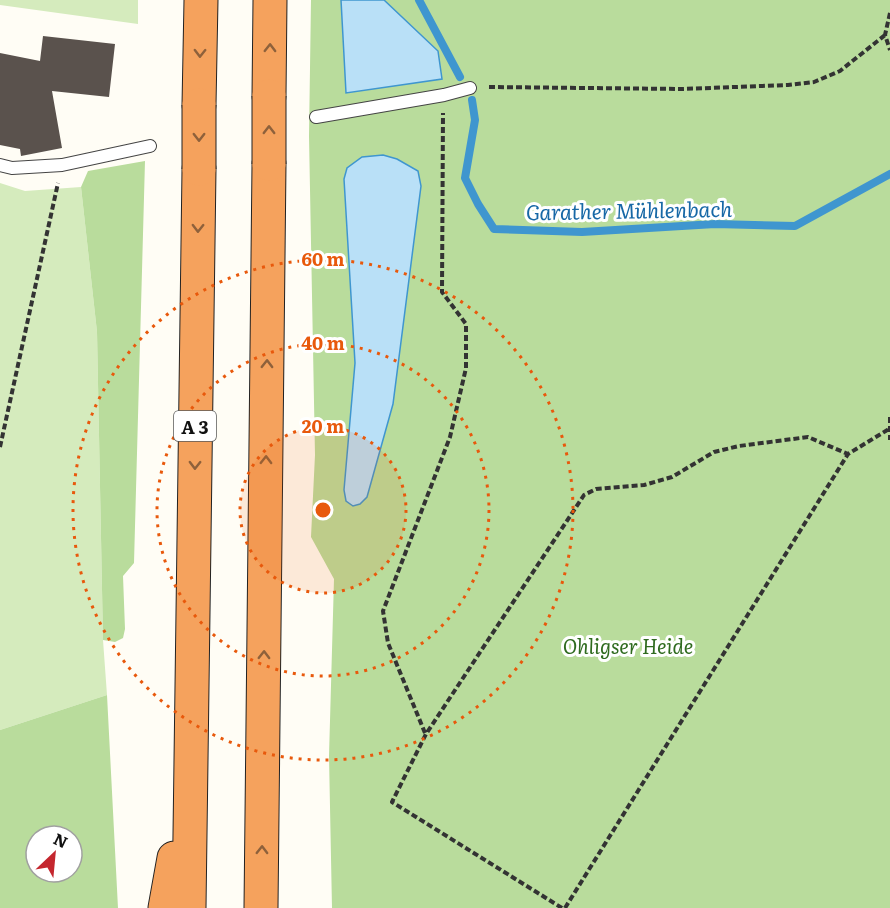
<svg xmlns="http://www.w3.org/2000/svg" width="890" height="908" viewBox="0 0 890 908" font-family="Literata,serif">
	<rect width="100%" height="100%" fill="#fffdf5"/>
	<path fill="#d5ebbd" d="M0,0H138V24L0,5Z
		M0,183L25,191L81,187L97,332L103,640L107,695L0,730Z"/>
	<path fill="#b9dc9c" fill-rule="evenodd" d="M311,0H341L346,92L438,51L384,0H890V908H332L329,756L334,579L311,537L315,455L309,136ZM347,168L367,497L344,490L355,363L344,179Z
		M145,161L134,563L123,576L125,629L123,638L115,642L103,640L97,332L81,187L88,171Z
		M107,695L118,908H0V730ZM36,836H72V872H36Z"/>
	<path fill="#b9e0f7" stroke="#3f96cf" stroke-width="1.5" d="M341,0H384L438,51L442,79L346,93Z
		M383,155L397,159L418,171L421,186L393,404L367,497L360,504L353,506L346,501L344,490L355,363L344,179L347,168L362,157Z"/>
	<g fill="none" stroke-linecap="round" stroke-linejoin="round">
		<path stroke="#3f96cf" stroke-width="8" d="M419,0L460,77
			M472,100L475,120L465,178L478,204L494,229L582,232L715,224L795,226L890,174"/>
	</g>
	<path fill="#5a524d" d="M43,36L115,44L109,97L52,91L62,148L21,156L20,149L0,145V53L40,61Z"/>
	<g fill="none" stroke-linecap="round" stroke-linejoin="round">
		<g stroke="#444" stroke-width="14">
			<path id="lane" d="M316,117L444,95L470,88
				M0,165L12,168L62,165L150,146"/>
		</g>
		<g stroke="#222" stroke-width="35">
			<path id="highway" d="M269,96L270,0
				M199,105L201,0
				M165,908L174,858
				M189,908L199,169
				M261,908L269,164"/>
		</g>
		<path stroke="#333" stroke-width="4" stroke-dasharray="6 3" stroke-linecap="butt" d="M890,13L885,35L890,50
			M489,87L682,89L788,85L814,82L840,71L885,35
			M890,417V440
			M0,447L58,183
			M425,733L388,643L383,611L450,437L466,368V324L442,292L443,113
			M562,908L392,802L426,734L584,495L596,489L644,485L672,477L714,452L739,446L808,437L848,454
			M565,908L848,454L889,429"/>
		<use href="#lane" stroke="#fff" stroke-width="12"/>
		<use href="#highway" stroke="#f5a25d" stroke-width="33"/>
		<g stroke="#222" stroke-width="35" stroke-linecap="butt">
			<path id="highway-bridge" d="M269,164V96
				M199,169V105"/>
		</g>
		<use href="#highway-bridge" stroke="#f5a25d" stroke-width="33"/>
	</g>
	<defs><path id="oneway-chevron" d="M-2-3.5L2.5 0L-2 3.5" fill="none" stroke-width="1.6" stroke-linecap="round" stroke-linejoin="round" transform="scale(1.5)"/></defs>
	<g stroke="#8e613b">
		<use href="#oneway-chevron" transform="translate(270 48) rotate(-89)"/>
		<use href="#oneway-chevron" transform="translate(200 53) rotate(91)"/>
		<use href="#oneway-chevron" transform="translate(269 130) rotate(-90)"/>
		<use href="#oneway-chevron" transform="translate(199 137) rotate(90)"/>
		<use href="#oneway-chevron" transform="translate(198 228) rotate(91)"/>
		<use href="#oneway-chevron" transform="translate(267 364) rotate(-89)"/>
		<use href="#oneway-chevron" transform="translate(266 460) rotate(-89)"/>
		<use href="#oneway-chevron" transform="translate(195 465) rotate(91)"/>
		<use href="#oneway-chevron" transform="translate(264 655) rotate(-89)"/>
		<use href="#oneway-chevron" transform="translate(262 850) rotate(-89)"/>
	</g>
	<circle cx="323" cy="510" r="83" fill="#e8590c" fill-opacity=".12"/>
	<g fill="none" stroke="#e8590c" stroke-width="3" stroke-dasharray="3 6">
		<circle cx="323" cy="510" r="83"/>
		<circle cx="323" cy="510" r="166"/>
		<circle cx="323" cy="510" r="250"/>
	</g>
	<g text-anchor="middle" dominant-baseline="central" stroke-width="6" stroke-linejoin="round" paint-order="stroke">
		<rect fill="#fff" stroke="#585858" stroke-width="1.5" x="174" y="411" width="42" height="30" rx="4.5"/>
		<g font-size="18" font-weight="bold" fill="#111">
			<text x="195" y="426">A 3</text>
		</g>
		<g font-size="20" font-style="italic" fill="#2f6b1f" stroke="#fff">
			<text x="628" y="645">Ohligser Heide</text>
		</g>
		<g font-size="21" font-style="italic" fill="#1768a6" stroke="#fff">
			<text transform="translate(629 209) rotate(-1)">Garather Mühlenbach</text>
		</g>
	</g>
	<circle cx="323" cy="510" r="9" fill="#e8590c" stroke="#fff" stroke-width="3"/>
	<g font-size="18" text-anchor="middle" font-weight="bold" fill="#e8590c" stroke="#fff" stroke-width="6" stroke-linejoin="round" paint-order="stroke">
		<text x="323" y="266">60 m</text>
		<text x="323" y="350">40 m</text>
		<text x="323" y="433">20 m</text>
	</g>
	<g transform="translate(54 854) rotate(26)"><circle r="28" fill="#ffffff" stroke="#a0a0a0" stroke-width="1.5"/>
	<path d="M0-4.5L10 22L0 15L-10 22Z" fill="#c4262e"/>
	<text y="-9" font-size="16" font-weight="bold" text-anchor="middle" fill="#111111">N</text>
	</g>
</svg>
